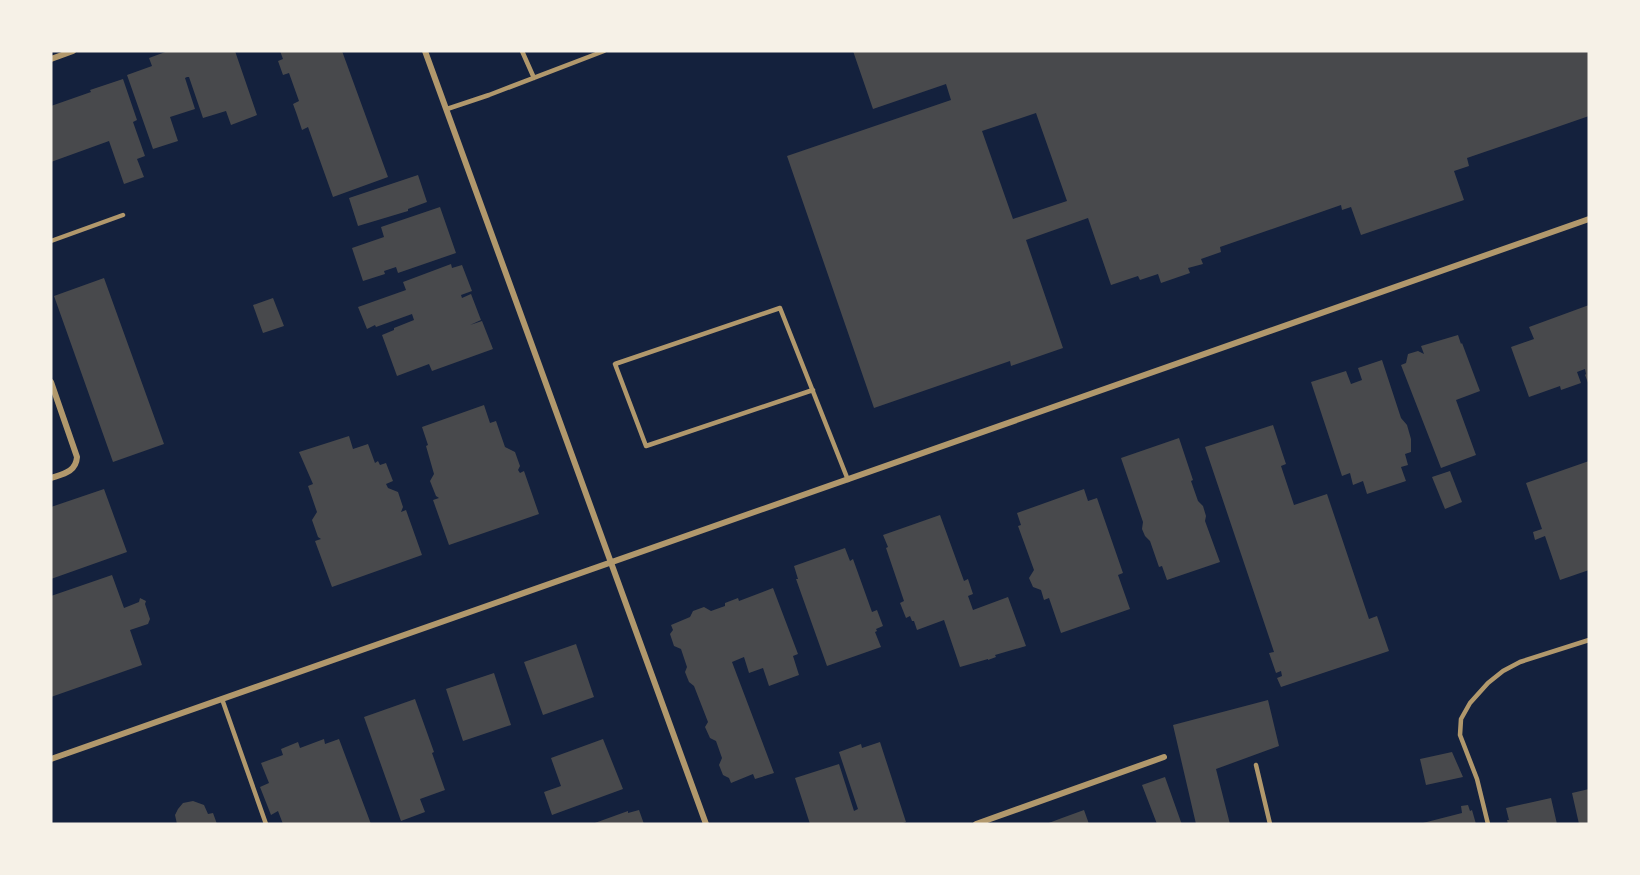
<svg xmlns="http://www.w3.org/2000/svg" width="1640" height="875" viewBox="0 0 1640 875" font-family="'DejaVu Sans',sans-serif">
	<rect width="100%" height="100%" fill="#14213d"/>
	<path fill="#48494c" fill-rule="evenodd" d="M168,51H235L257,115L231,125L226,111L203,118L189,77H187L185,78L195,109L170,117L178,141L153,149L127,75L152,66L149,58Z
		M280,51H342L388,177L333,197L308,127L302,130L297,115L293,104L299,101L289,73L283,75L278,61L283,59Z
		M853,51H1589V116L1467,158L1469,166L1454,171L1464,200L1361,235L1351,207L1342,210L1341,205L1220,247L1221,252L1201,259L1203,264L1188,268L1190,273L1161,283L1158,274L1140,280L1138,276L1111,285L1088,218L1026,240L1063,348L1011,366L1010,361L874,408L787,156L951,100L946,84L873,109ZM1036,113L1067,201L1013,219L982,131Z
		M123,79L137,120L133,122L145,156L137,159L144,177L124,184L109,141L51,162V106L91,92L90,90Z
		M418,175L427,202L408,209V211L358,226L349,198Z
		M440,207L456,253L398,273L396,267L384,271L385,274L363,281L352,248L384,237L381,227Z
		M451,264L452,268L462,265L472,291L461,295L462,298L471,294L481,320L470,325L482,321L493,349L432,371L429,364L397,376L382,335L394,330V328L414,320L412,314L376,327L375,325L367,329L358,307L406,290L403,282Z
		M104,278L164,444L113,462L54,296Z
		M273,298L284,326L263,333L253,305Z
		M1589,305V385L1585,375L1586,374L1585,369L1577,372L1581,383L1561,390L1560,386L1529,397L1511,347L1534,339L1529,327Z
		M1458,335L1461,344L1462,343L1480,391L1456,400L1476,455L1441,468L1401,365L1406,363L1408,354L1418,351L1424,354L1421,346Z
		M1382,360L1401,418L1407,425L1411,439V452L1405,454L1408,465L1401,467L1406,481L1367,494L1363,481L1353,485L1350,473L1342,476L1311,382L1346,371L1351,384L1362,380L1358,368Z
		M484,405L490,423L496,421L505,447L515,452L520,466L518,470L520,473L524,471L539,514L449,545L433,500L439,498L436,496L430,481L434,474L426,446L428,445L422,427Z
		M1273,425L1286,464L1281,466L1294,505L1327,494L1369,619L1377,616L1389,651L1281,687L1277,678L1282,676L1281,671L1276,673L1269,653L1274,652L1205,447Z
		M349,436L353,449L368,444L375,463L378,461L380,465L386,463L393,481L386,484L388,488L398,492L403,507L401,512L406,510L422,555L332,587L315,541L321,539L318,537L312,520L317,512L308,486L313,484L299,452Z
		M1179,438L1193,480L1191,481L1198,501L1203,506L1206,516L1205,521L1220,562L1167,580L1162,566L1159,567L1150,541L1145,536L1142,529L1143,522L1121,458Z
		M1589,461V570L1560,580L1545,536L1535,540L1533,532L1542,529L1526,483Z
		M1450,471L1462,502L1445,509L1432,477Z
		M104,489L127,552L51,579V507Z
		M1084,489L1088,501L1097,498L1123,573L1118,575L1130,609L1061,633L1049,598L1044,600L1041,590L1033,587L1029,578L1034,570L1018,526L1021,525L1017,513Z
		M940,515L964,581L968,579L973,594L968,596L973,610L1008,597L1026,646L995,655L996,657L988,660V659L960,667L944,620L917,630L914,621H912L910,616L906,618L900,603L904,601L886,548L888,547L883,535Z
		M845,548L850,561L853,559L872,612L877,610L883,626L876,629L877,631L875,632L881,647L827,666L796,579H798L794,566Z
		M112,575L124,608L139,602L140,598L146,601L145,604L150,619L148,624L130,630L142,665L51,697V596Z
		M773,588L798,654L793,656L799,675L769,686L763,668L749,673L744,657L732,662L774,773L755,779L753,774L731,783L729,778L723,775L719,765L722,758L716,741L710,738L705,727L708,722L694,686L689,682L685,672L687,667L681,649L674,646L670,634L673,630L671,625L690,617L693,611L704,607L711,611L725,606V603L738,598L739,601Z
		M576,644L594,697L543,715L524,662Z
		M494,673L511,725L463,741L446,689Z
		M415,699L434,752L432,753L445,790L420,799L425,812L401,821L364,717Z
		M1268,700L1279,746L1216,769L1230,824H1196L1173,725Z
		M324,739L325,744L339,739L371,824H283L278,811L271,815L260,787L269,783L261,763L283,755L281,749L298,742L300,748Z
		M603,739L623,789L552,815L544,792L561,786L551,758Z
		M880,742L906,822L900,824H810L795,778L839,764L854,811L858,809L839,752L861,744L862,748Z
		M1452,752L1463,777L1426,785L1420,759Z
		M1165,777L1181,822L1182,824H1157L1142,785Z
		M1589,789V824H1579L1572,793Z
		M1551,798L1557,824H1508L1507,820H1509L1506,808Z
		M193,801L204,805L208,814L213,813L217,824H177L175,815L178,809L183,803Z
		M1468,805L1470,811L1472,810L1476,824H1419L1462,813L1461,806Z
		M639,810L644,824H592L628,811V813Z
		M1084,810L1089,824H1046L1062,818Z"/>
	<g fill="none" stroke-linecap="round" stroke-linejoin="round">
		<path stroke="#b1986c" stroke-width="4.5" d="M522,51L534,78
			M447,109L489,95L604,51
			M51,241L123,215
			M813,390L646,446L615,364L780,308C803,365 825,423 848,480
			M222,699L266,824
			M1256,765L1270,824
			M1488,824L1477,779L1460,735L1461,719L1470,703L1488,683L1503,671L1520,662L1589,640"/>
		<path stroke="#b1986c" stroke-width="6" d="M425,51L706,824
			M51,59L73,51
			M51,382L77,457C76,472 63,474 51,478
			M51,759L1589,219
			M976,824L1164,757"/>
	</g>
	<rect width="1640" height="875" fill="none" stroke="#f6f1e7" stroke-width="105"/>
</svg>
